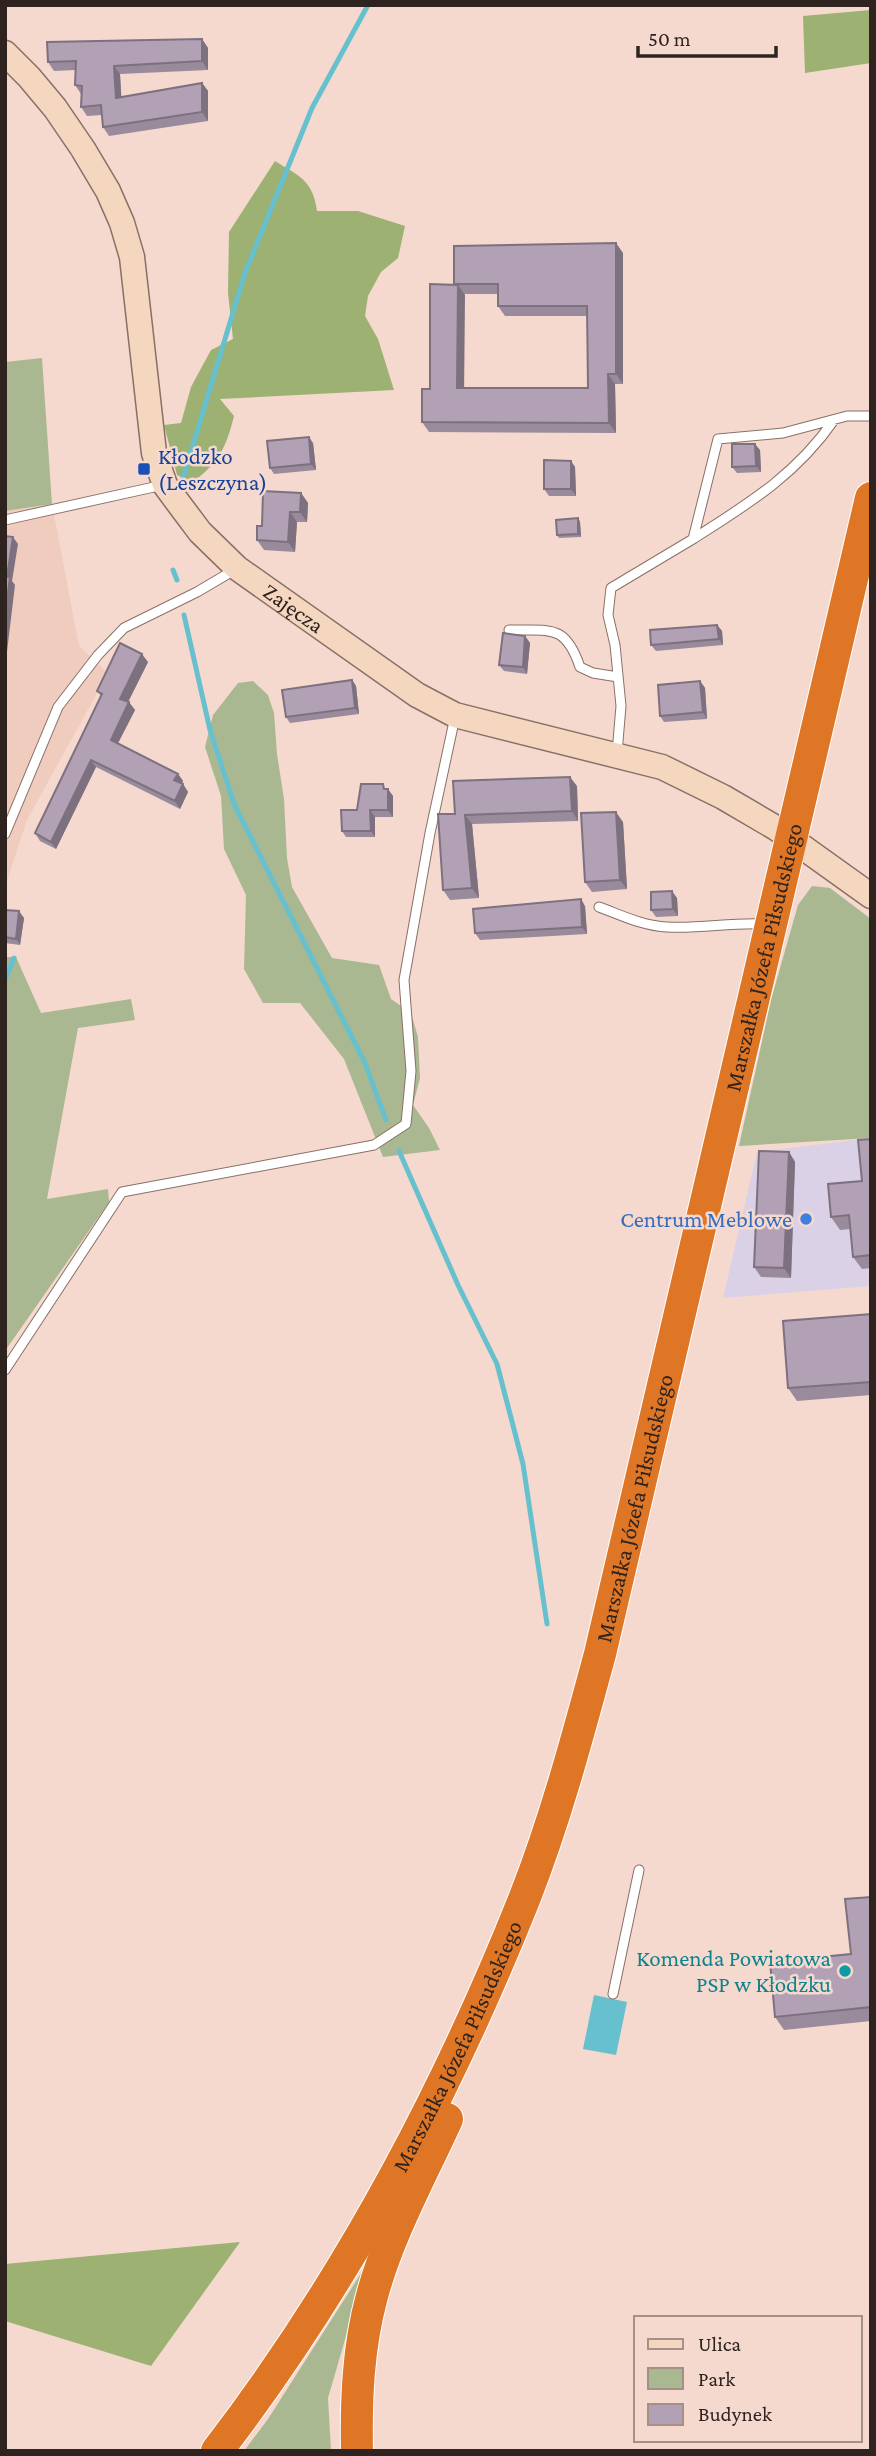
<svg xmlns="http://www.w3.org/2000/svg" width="876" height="2456" viewBox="0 0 876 2456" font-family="'Crimson Pro',serif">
	<rect width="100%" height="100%" fill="#f5d9ce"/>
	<path fill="#dad1e7" d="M871,1138V1286L723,1298L757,1152Z"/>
	<path fill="#f0ccbe" d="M52,504L79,646L108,673L27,820L5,887V511Z"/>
	<path fill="#aab891" d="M42,358L52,504L5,511V362Z
		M253,681L268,695L274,713L277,754L284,799L287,858L292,887L332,958L379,965L391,999L411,1013L418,1037L420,1078L413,1105L429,1128L440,1150L383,1157L344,1059L300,1003H263L244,969L246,895L224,849L221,796L205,747L213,715L238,683Z
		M812,886L830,888L871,919V1138L739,1146L771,1000L798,905Z
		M5,957H16L41,1013L131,999L135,1020L78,1028L47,1199L108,1189L109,1202L5,1351Z
		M367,2264L328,2398L331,2451H244L268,2419Z"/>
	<path fill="#9cb172" d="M871,10V63L805,73L803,16Z
		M275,161C299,176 313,180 317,211H358L405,226L398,258L381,272L368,296L365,316L378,339L394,390L220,399L234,416C226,448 219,462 193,482L177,475L164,425L181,423L191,387L211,350L233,339L228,293L229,232Z
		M240,2242L151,2366L5,2321V2264Z"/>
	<path fill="#66c0ce" d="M594,1995L627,2002L616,2055L583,2049Z"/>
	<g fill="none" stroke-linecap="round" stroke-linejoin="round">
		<path stroke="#66c0ce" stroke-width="5" d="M182,481L245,273L312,108L368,5
			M173,570L177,580
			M184,615L210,730L235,806L365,1063L386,1120
			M5,980L14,958
			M399,1151L458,1285L497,1364L523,1464L547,1624"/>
		<g stroke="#897066" stroke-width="11">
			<path id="lane" d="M5,520L163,485
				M693,539C748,504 796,475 834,420
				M509,630C550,631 565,623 580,667L593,673L618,677
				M617,753L621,706L615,645L608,615L611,588L693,539L718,439L783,433L847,416H871
				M5,834L58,707L98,655L124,628L197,592L236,569
				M599,907C621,915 643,926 667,927C700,929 732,922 765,924
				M5,1370L122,1192L374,1145L406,1124L411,1071L404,980L430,833L455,717
				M613,1994L639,1870"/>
		</g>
		<g stroke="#897066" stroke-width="27">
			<g id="secondary">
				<path id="s1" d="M5,53L29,77L55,108L83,149L108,191L122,223L132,257L154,453L165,485L179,504L200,532L237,568L417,695L455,715L662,767L723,797L776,828L871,896"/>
			</g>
		</g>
		<g stroke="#fff" stroke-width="34">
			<g id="highway">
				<path id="s2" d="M217,2451C346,2283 447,2093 525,1897C556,1818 578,1735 600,1654L871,498"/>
				<path d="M357,2451C356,2399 358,2347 372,2296C388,2236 421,2176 447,2119"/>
			</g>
		</g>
		<use href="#lane" stroke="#fff" stroke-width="9"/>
		<use href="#secondary" stroke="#f5d6be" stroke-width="24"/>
		<use href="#highway" stroke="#de7625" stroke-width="32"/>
	</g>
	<path fill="#998a9c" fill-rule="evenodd" d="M202,39L208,48V70L120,74L121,97L202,83L208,91V121L109,136L103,127L102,115L87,116L81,107V94L75,85L76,70L54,71L48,62Z
		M623,253V384H615L616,433L429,432L422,422L454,285ZM464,294H498V306L505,316H587L588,388H464Z
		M313,443L316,470L274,474L270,468Z
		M760,450L761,472L737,473L732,467Z
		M571,461L575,467L576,496H549L544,489Z
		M301,493L308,503L307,522H297L295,552L264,550L257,540L262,526Z
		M578,518L580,522L581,537L559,538L557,535Z
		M717,625L722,631L723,645L656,651L651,645Z
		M525,636L530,643L527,674L504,671L499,665Z
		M148,662L128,702L135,710L118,743L178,774L183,781L182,783L188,792L180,809L96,767L56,849L40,841L35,833L101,696L97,691Z
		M352,680L356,686L359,714L290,723L286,717Z
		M700,681L705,688L707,719L664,722L660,716Z
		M577,786L578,821L472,824L479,898L450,900L443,890L455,814Z
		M387,789L393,796V817H375V837H346L342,831L357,810Z
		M623,822L627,889L592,892L585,882Z
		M677,898L678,916L656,917L651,910Z
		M585,906L587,934L480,940L475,933Z
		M5,910L24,918L20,945L5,943Z
		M871,1139V1268L862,1269L853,1257L850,1229L840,1230L831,1217L862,1181Z
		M789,1152L795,1162L791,1278L761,1277L754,1267Z
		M871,1314V1395L797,1401L788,1388Z
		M871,1897V2021L784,2030L775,2017L851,1954Z"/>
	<path fill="#7d707f" d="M202,39L208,48V70L202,61Z
		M114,66L120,74L122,107L116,98Z
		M202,83L208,91V121L202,112Z
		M616,243L623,253V384L616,374Z
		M458,285L465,295L464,398L457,388Z
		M608,374L615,384L616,433L609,423Z
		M309,437L313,443L316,470L311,464Z
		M755,444L760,450L761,472L756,466Z
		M571,461L575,467L576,496L571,489Z
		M301,493L308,503L307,522L300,512Z
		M290,512L297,522L295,552L288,542Z
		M578,518L580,522L581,537L578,534Z
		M13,537L18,544L12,581L15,585L6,660L5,658V616L7,577Z
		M717,625L722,631L723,645L719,639Z
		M525,636L530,643L527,674L523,667Z
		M142,654L148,662L126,706L120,699Z
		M352,680L356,686L359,714L355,708Z
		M700,681L705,688L707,719L703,712Z
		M129,702L135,710L116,747L111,740Z
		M91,760L96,767L56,849L51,842Z
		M178,774L183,781L180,787L174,780Z
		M570,777L577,786L578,821L572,811Z
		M183,784L188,792L180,809L175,801Z
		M388,789L393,796V817L388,810Z
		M370,810L375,817V837L371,831Z
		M616,812L623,822L627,889L620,880Z
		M465,815L472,824L479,898L472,888Z
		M672,891L677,898L678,916L673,909Z
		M581,899L585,906L587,934L582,927Z
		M19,911L24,918L20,945L16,939Z
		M789,1152L795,1162L791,1278L784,1268Z"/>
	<path fill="#b2a0b5" stroke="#7d707f" stroke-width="2" d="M202,39V61L114,66L116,98L202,83V112L103,127L101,105L81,107L82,86L75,85L76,61L48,62L47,42Z
		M616,243V374H608L609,423L422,422V389H430V284L458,285L457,388H588L587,306H498V284H454V246Z
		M309,437L311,464L270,468L267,441Z
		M732,444H755L756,466L732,467Z
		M544,460L571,461V489H544Z
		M263,491L301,493L300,512H290L288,542L257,540V526H262Z
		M578,518V534L557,535L556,520Z
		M5,536L13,537L7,577H10L5,616Z
		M717,625L719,639L651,645L650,630Z
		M503,633L525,636L523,667L499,665Z
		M120,643L142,654L120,699L129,702L111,740L178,774L174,780L183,784L175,801L91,760L51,842L35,833L102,694L97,691Z
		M352,680L355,708L286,717L282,690Z
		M700,681L703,712L660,716L658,685Z
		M570,777L572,811L465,815L472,888L443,890L438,814H455L453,781Z
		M361,784H383L384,789H388V810H370L371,831H342L341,810H357Z
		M616,812L620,880L585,882L581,813Z
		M672,891L673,909L651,910V892Z
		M581,899L582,927L475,933L473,909Z
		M5,910L19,911L16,939L5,937Z
		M871,1139V1255L853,1257L849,1215L831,1217L828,1184L862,1181L858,1140Z
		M759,1151L789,1152L784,1268L754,1267Z
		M871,1314V1382L788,1388L783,1321Z
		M871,1897V2007L775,2017L770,1962L851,1954L845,1899Z"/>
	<rect fill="#1a4fb4" stroke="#f5d9ce" stroke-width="2.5" x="137" y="462" width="14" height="14" rx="3.5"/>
	<circle fill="#3f7fe0" stroke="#f5d9ce" stroke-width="2.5" cx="806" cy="1219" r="7"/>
	<circle fill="#0f9aa8" stroke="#f5d9ce" stroke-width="2.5" cx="845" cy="1971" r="7"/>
	<g text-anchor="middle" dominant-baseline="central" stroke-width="5" stroke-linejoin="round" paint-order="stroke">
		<g font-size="23" fill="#164399" stroke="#f5d9ce" text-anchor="start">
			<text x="158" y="456">Kłodzko<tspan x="158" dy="26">(Leszczyna)</tspan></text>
		</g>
		<g font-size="23" fill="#2e231f" stroke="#f5d9ce">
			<text stroke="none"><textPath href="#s1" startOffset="654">Zajęcza</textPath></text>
			<text stroke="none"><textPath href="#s2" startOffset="1606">Marszałka Józefa Piłsudskiego</textPath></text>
			<text stroke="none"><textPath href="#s2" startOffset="1040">Marszałka Józefa Piłsudskiego</textPath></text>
			<text stroke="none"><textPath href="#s2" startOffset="472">Marszałka Józefa Piłsudskiego</textPath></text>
		</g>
		<g font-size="23" fill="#366cbe" stroke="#f5d9ce" text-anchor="end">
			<text x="792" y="1219">Centrum Meblowe</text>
		</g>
		<g font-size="23" fill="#0d838f" stroke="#f5d9ce" text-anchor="end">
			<text x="831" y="1958">Komenda Powiatowa<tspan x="831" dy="26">PSP w Kłodzku</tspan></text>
		</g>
	</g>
	<rect width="876" height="2456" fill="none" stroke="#2e231f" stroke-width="14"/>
	<rect x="634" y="2316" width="228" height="126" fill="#f5d9ce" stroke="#a59088" stroke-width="2"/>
	<rect x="648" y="2339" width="35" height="10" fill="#f5d6be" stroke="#a59088" stroke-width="2"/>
	<text x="698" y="2351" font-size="21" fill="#2e231f">Ulica</text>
	<rect x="648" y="2368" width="35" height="21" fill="#aab891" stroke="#a59088" stroke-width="2"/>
	<text x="698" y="2386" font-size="21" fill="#2e231f">Park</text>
	<rect x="648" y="2404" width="35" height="21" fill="#b2a0b5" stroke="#a59088" stroke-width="2"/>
	<text x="698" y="2421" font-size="21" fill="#2e231f">Budynek</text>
	<path d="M638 46v10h138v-10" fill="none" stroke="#2e231f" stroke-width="3.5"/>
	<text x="648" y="46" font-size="21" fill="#2e231f" stroke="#f5d9ce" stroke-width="5" paint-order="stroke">50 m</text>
</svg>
